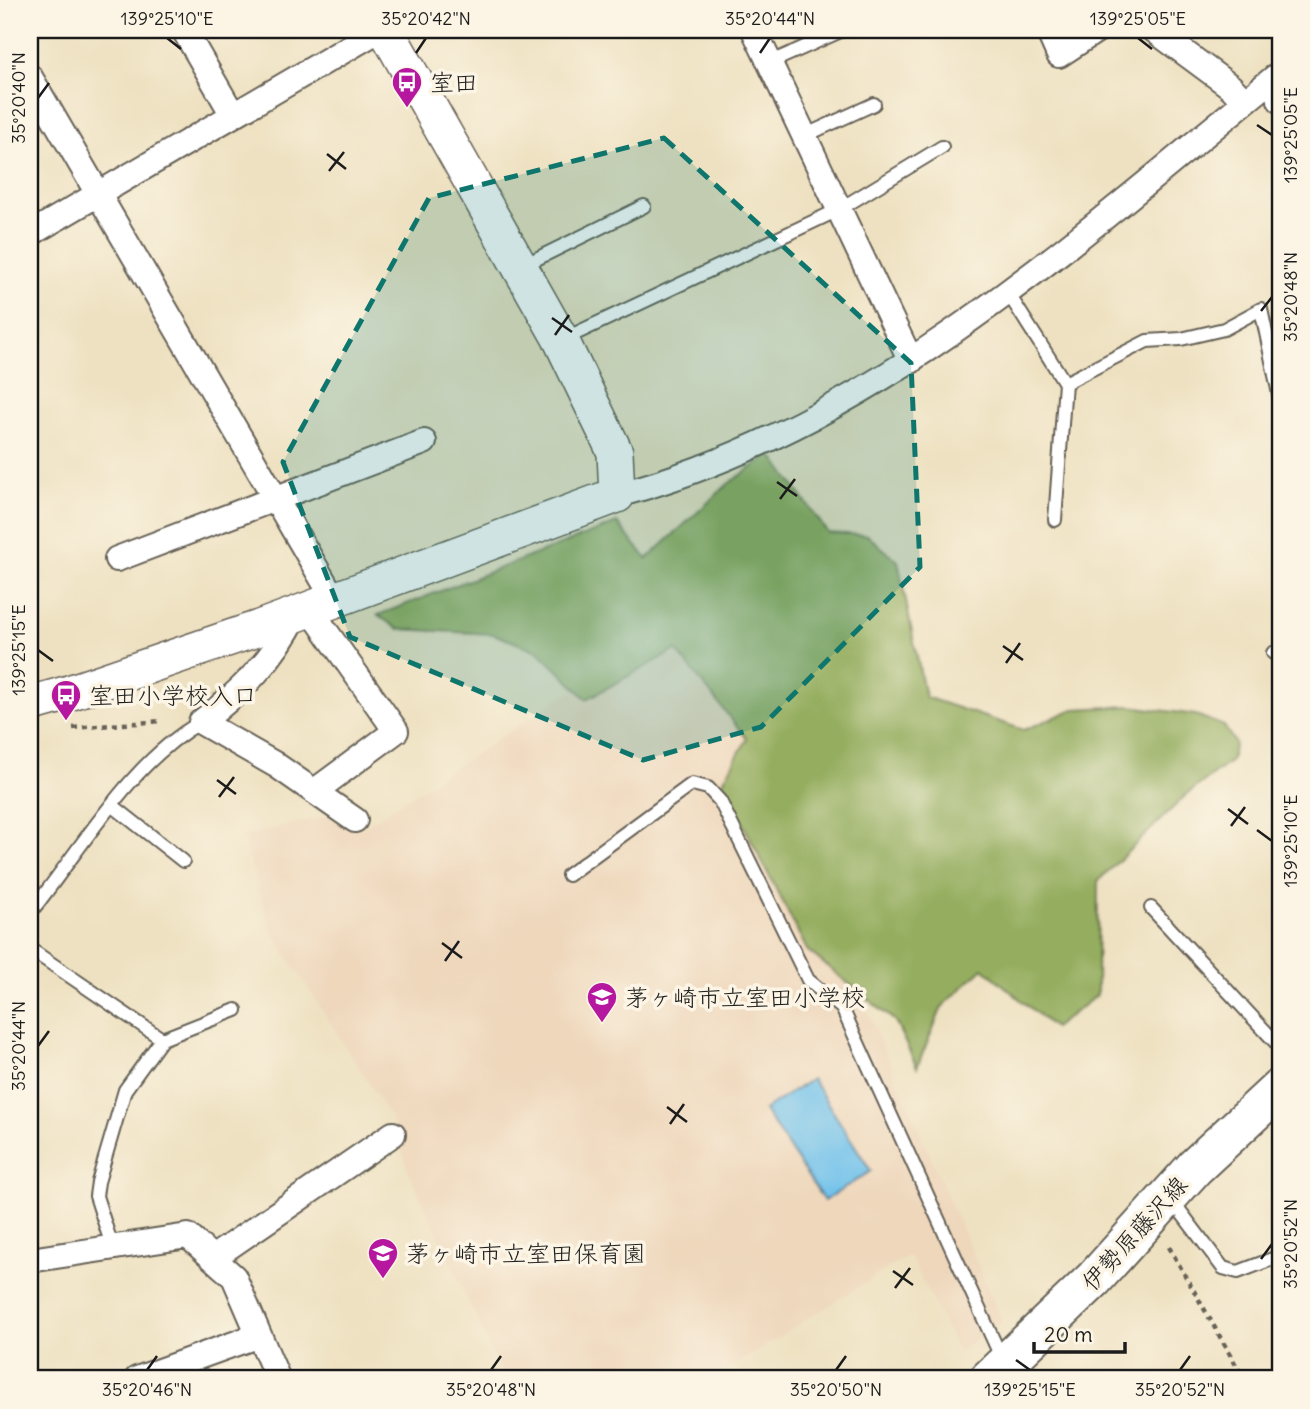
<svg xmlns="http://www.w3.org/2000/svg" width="1310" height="1409" viewBox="0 0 1310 1409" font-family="Delius,'Klee One',sans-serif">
	<rect width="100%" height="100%" fill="#fcf5e5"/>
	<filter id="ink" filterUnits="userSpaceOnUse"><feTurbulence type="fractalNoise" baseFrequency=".0143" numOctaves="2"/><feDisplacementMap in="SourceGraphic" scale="14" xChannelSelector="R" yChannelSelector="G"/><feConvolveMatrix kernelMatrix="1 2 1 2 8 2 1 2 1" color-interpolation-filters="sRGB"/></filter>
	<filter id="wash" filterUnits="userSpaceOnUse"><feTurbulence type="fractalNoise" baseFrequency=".00686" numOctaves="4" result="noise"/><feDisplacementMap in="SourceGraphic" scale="28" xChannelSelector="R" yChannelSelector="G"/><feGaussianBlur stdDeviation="1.57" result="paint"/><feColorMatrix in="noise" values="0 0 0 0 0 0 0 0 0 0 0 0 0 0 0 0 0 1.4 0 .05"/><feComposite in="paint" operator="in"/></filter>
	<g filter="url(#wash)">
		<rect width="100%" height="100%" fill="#eee1c1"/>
		<path fill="#eed7bb" d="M679,621L757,757L1002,1321L959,1353L909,1255L713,1379H504L408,1170L391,1118L271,930L242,836L332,815L363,827Z"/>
		<path fill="#94ad5f" stroke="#58643e" stroke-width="2" d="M771,454L828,533L867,535L898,561L925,697L1024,730L1074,709L1130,706L1196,715L1224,726L1235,743L1231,761L1186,795L1098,881L1097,995L1054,1028L983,968L942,1007L917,1067L895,1021L807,950L722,783L747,739L676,650L587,699L538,651L493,634L398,629L378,615L617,523L647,559L728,484Z"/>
		<path fill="#6fc1eb" stroke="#466e84" stroke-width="2" d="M812,1079L871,1171L824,1201L764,1110Z"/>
	</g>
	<g filter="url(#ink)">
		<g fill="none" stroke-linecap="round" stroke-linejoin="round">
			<g stroke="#666156" stroke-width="16">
				<path id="lane" d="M769,63L843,30
					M804,136L874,104
					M522,266L644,206
					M1008,293L1065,383L1055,520
					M562,340L838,210L942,147
					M1065,383L1147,341L1181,339L1224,329L1261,309L1280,399
					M1273,653L1280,654
					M112,805L183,861
					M568,875L692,784L708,788L720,801L808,980L842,1008L1002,1359
					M1151,908L1280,1047
					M30,913C80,851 130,762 201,722
					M30,949L162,1039L125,1090L98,1182L96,1196L112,1246
					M162,1039L236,1010
					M1171,1199L1223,1268L1238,1272L1280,1256"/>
			</g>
			<g stroke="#666156" stroke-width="28">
				<path id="street" d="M184,30L233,115
					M754,30L911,361
					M1048,30L1059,55L1097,30
					M1154,30L1231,87L1244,101
					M1278,75L1280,100
					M30,77L334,599
					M30,234L379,30
					M617,495C875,427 1078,237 1280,73
					M117,559L424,442
					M310,609L396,731L315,791
					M296,614C274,659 241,692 201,722L276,765L355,820
					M214,1257L393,1134
					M30,1260L188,1236L234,1277L278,1379
					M137,1379L259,1335"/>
			</g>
			<g stroke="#666156" stroke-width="38">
				<path id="secondary" d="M30,704L69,693L259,628L617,495L615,452L561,340L386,30"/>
			</g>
			<g stroke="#666156" stroke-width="42">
				<path id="primary" d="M989,1379L1094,1279L1195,1167L1280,1088"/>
			</g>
			<path stroke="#666156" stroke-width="4.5" stroke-dasharray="5 5" stroke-linecap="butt" d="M73,728L162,721
				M1169,1247L1244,1379"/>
			<use href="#lane" stroke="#fff" stroke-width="12"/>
			<use href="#street" stroke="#fff" stroke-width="24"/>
			<use href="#secondary" stroke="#fff" stroke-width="35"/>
			<use href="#primary" stroke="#fff" stroke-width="38"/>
		</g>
	</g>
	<path fill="#0f766e" fill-opacity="0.2" stroke="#0f766e" stroke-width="5" stroke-dasharray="14 9" stroke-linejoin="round" d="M664,138L911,363L920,567L761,727L643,760L350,637L283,462L429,198Z"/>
	<path fill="none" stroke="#1c1c1c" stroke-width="2.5" d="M167,38L181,49M1138,38L1152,49M416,53L426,38M760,53L770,38M38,98L49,83M1257,125L1272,135M327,154L346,169M329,171L344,152M1261,311L1272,297M552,318L572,332M555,335L569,315M777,482L797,496M780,499L795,479M1003,646L1023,660M38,650L53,661M1006,663L1020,643M217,780L236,794M219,797L234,777M1228,809L1248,824M1231,826L1245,807M1257,830L1272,841M442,943L462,958M445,961L459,941M38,1046L49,1031M667,1107L687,1122M670,1124L684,1104M1261,1259L1272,1244M893,1271L913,1285M895,1288L910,1268M1016,1360L1030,1370M147,1370L157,1356M491,1370L501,1356M836,1370L846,1356M1180,1370L1190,1356"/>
	<defs>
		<g id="bus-pin" transform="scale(1.575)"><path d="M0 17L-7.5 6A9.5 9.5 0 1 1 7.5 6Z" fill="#b5179e" stroke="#fcf5e5"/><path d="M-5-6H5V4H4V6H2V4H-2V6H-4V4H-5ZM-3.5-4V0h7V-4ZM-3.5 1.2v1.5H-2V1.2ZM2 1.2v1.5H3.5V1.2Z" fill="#fff"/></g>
		<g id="school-pin" transform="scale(1.575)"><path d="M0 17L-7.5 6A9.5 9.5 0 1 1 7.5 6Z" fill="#b5179e" stroke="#fcf5e5"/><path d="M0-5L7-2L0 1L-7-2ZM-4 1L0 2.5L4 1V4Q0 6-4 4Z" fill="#fff"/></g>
	</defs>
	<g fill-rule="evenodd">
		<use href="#bus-pin" x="407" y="82"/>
		<use href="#bus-pin" x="66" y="695"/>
		<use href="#school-pin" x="602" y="997"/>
		<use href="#school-pin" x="383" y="1253"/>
	</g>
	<g text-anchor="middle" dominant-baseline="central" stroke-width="7" stroke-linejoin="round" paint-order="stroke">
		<g font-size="24" fill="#1c1c1c" stroke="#fcf5e5" text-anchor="start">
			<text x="430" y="82">室田</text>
			<text x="89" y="695">室田小学校入口</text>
			<text x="625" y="997">茅ヶ崎市立室田小学校</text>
			<text x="406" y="1253">茅ヶ崎市立室田保育園</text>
		</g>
		<g font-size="24" fill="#1c1c1c" stroke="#fcf5e5">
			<text transform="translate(1134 1233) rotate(-48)">伊勢原藤沢線</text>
		</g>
	</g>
	<rect width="1310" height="1409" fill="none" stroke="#fcf5e5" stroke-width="77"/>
	<path d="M1034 1342v10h91v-10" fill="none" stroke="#1c1c1c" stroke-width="3.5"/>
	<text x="1044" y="1342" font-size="21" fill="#1c1c1c" stroke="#fcf5e5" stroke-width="5" paint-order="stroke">20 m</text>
	<rect x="38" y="38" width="1234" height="1332" fill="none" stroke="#1c1c1c" stroke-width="2.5"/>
	<g font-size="18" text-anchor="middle" fill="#1c1c1c">
		<text x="167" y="25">139°25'10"E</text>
		<text x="426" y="25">35°20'42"N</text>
		<text x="770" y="25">35°20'44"N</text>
		<text x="1138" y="25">139°25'05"E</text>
		<text transform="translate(19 98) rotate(-90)" y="6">35°20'40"N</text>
		<text transform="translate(1291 135) rotate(-90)" y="6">139°25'05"E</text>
		<text transform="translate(1291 297) rotate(-90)" y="6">35°20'48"N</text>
		<text transform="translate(19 650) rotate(-90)" y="6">139°25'15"E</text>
		<text transform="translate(1291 841) rotate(-90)" y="6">139°25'10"E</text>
		<text transform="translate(19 1046) rotate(-90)" y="6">35°20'44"N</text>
		<text transform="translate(1291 1244) rotate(-90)" y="6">35°20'52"N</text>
		<text x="147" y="1396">35°20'46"N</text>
		<text x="491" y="1396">35°20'48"N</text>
		<text x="836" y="1396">35°20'50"N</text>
		<text x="1030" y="1396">139°25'15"E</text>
		<text x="1180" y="1396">35°20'52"N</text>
	</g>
</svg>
